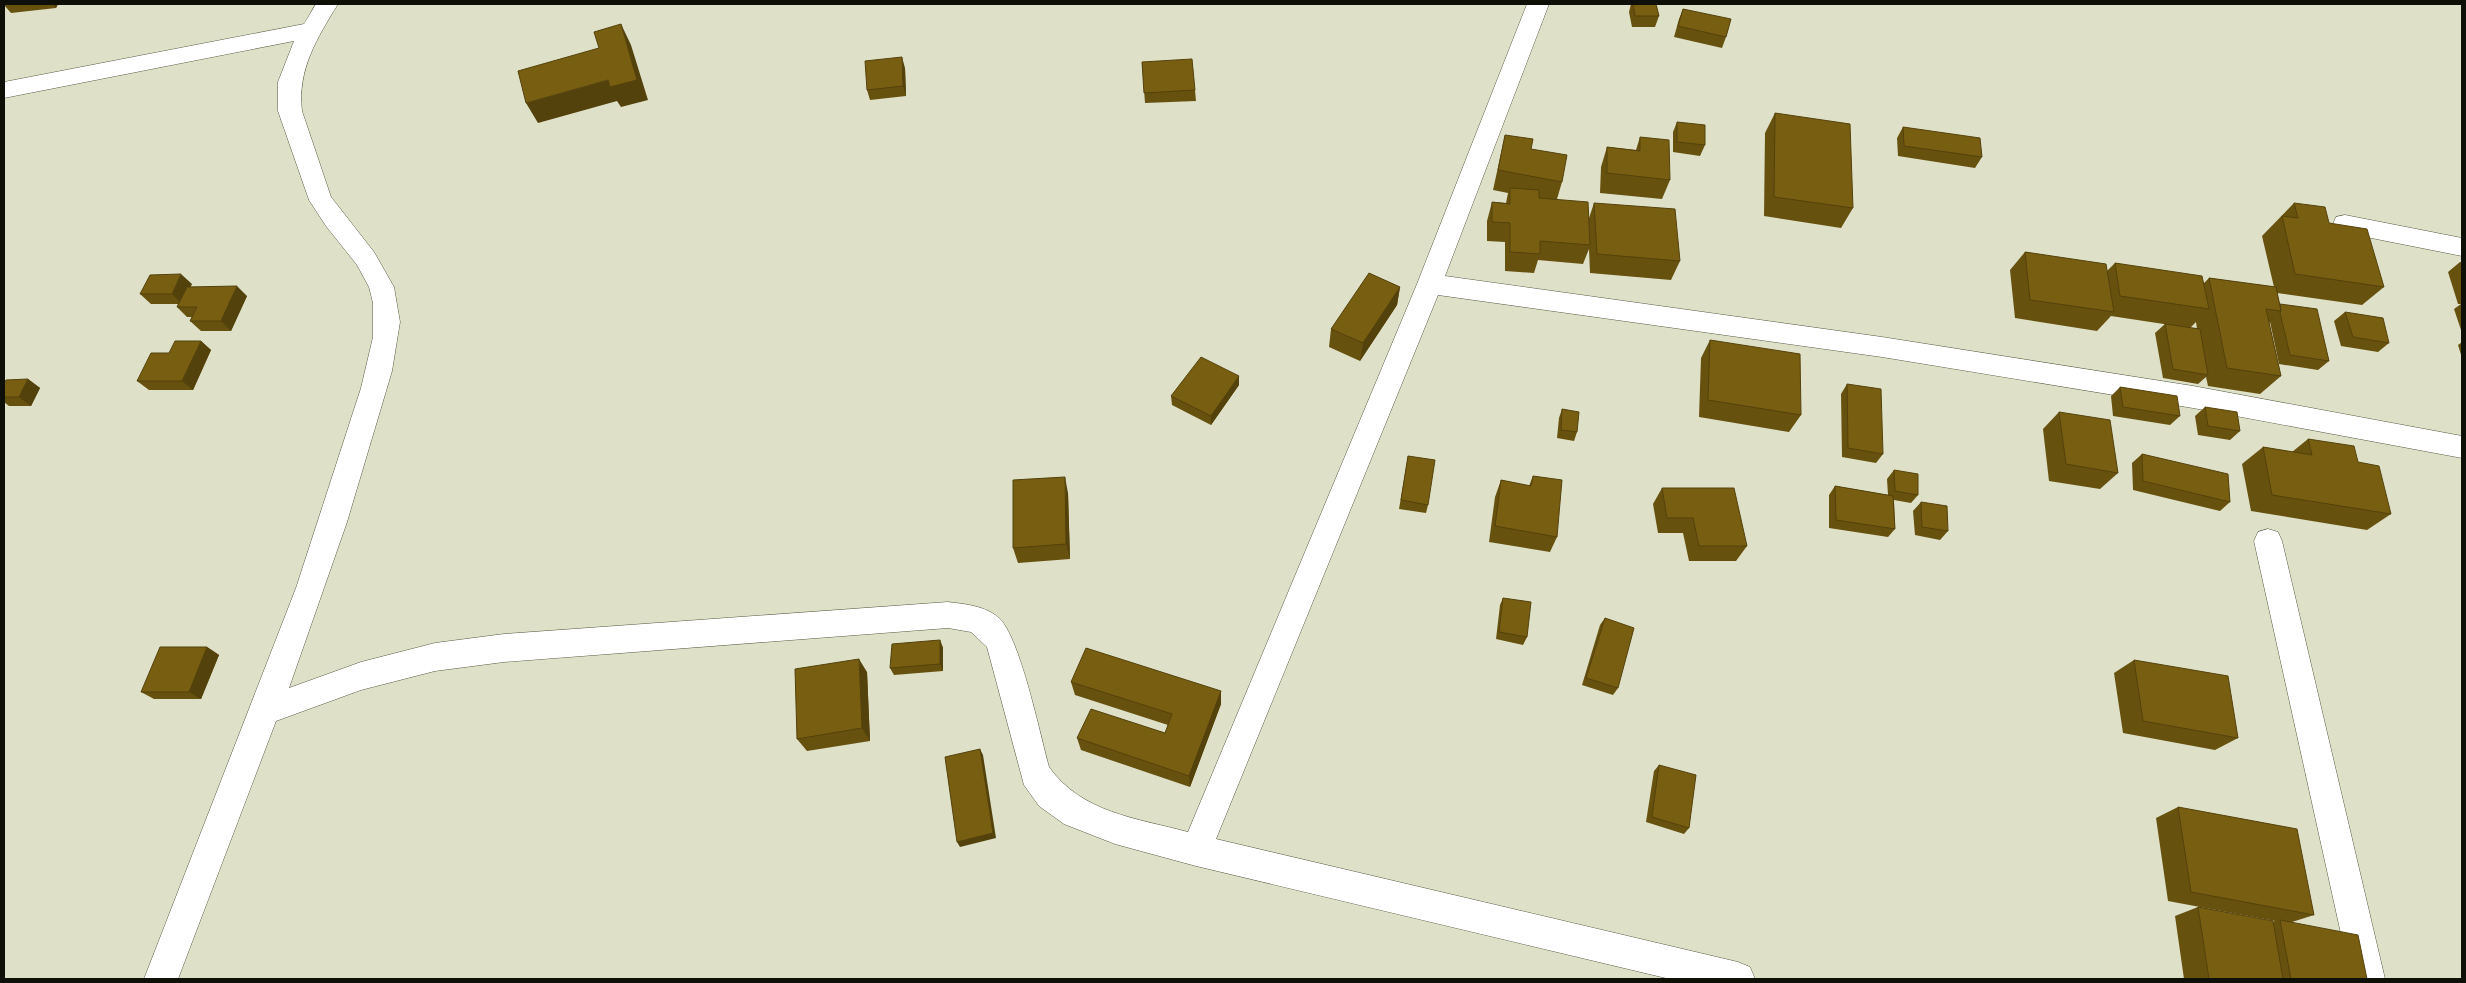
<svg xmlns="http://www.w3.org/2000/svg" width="2466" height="983" viewBox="0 0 2466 983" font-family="'PT Sans',sans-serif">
	<rect width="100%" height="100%" fill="#dee1c8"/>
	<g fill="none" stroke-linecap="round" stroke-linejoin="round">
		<g stroke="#585a44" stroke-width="1">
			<path id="street" d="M316,4H338C317,38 297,70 302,111L331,197L374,252L394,287L400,322L392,371L347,522L289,688L361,662L435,643L504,634L948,602C965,604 986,606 999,618C1020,637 1040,735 1049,767C1082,813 1136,818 1188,832L1417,284L1527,4H1549L1445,276L1882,337L2193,386L2462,436V458L2193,408L1882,357L1438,295L1216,839L1738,962L1750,967L1755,979H1670L1196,866L1115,844L1064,824L1039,806L1024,785L987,647L971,632L948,628L504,662L435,671L361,690L276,721L178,979H144L296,588L361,388L373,337V303L369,287L357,265L326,226L309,200L278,111V82L294,41L4,98V82L304,24Z
				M2345,215L2462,238V256L2336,231L2333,224L2336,217Z
				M2268,529L2278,532L2282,541L2385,979H2351L2254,541L2258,532Z"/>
		</g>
		<use href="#street" fill="#fff" fill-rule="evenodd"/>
	</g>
	<path fill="#67510f" d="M4,4H58L56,8L11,13L4,5Z
		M1631,4H1656L1659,16L1655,27H1632L1629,12Z
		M1683,9L1726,37L1722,48L1674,37L1679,19Z
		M1142,62L1195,90L1196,101L1145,103Z
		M905,68L906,96L870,100L867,90Z
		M1775,113L1853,208L1841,228L1764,216L1765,133Z
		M1677,122L1705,145L1700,156L1673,152V132Z
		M1903,127L1982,157L1975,168L1898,156L1897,138Z
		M1505,135L1531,149L1562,182L1557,199L1589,218L1594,203L1680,261L1671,280L1590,273L1589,249L1583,264L1538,260L1534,273L1505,271V242L1487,241V221L1492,202L1506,203L1508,193L1493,190Z
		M1640,137L1670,180L1662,199L1600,193L1601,167L1607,147L1636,150Z
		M2294,203L2329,223L2384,287L2362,305L2277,293L2280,304L2329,361L2318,370L2279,364L2270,322L2269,323L2281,376L2260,394L2208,386L2206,377L2198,384L2163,378L2155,333L2165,324L2197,329L2196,322L2190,328L2111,316L2097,331L2015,318L2010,270L2025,252L2107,271L2115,263L2204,283L2209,278L2274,287L2262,236Z
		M2460,262H2462V333L2454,309L2461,304H2458L2448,272Z
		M192,284L190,287L247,296L231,331H201L190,321L192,317H187L177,307L178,304H151L140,294Z
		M1400,287L1397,305L1360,361L1329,347L1331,329Z
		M2345,312L2389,343L2378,352L2341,346L2334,321Z
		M1710,340L1801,415L1789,432L1699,417L1701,358Z
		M201,341L211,350L193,390H149L137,381L169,353Z
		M2462,342V358L2458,345Z
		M1239,376V385L1211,425L1172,405L1171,396Z
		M28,379L40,388L31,406H9L4,402V383Z
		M1847,384L1883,454L1876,463L1842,457L1841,394Z
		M2120,387L2180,416L2170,425L2113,416L2111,396Z
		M2205,407L2240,431L2230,440L2198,435L2195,416Z
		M1562,409L1577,432L1574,441L1557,438L1559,418Z
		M2059,412L2118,473L2100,489L2049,481L2043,429Z
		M2308,439L2358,462L2391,514L2367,530L2251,511L2242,464L2263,447L2292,452Z
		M2142,454L2230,502L2220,511L2133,490L2132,463Z
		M1408,456L1428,505L1426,513L1399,509Z
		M1894,470L1918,495L1911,503L1894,500L1895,529L1888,537L1829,528V495L1835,486L1888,495L1887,479Z
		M1533,476L1557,537L1550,552L1489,542L1495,497L1501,480L1529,486Z
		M1662,488L1747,546L1736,561H1689L1683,533H1658L1653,504Z
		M1068,493L1070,559L1018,563L1013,548Z
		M1921,502L1948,531L1940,540L1915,535L1913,511Z
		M1503,598L1527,637L1523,645L1496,639L1500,605Z
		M1605,618L1618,688L1613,695L1582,685L1600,625Z
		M940,640L943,648V671L894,675L890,668Z
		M207,647L219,655L201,699H154L141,692Z
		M2134,660L2238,738L2215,750L2123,733L2114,673Z
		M867,672L870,741L807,751L797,739Z
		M1071,682L1221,691V704L1190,787L1081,750L1077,738L1165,733L1168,725L1075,695Z
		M1659,765L1689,828L1684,834L1646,822L1654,771Z
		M2178,807L2314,915L2292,922L2367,979H2184L2175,916L2198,907L2273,922L2275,921L2168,901L2156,818Z"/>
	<path fill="#54420c" d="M52,4H58L56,8Z
		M621,24L631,45L648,100L621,107L617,101L538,123L526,103L608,80Z
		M902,57L905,68L906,96L903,86Z
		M181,274L192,284L182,304L172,294Z
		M237,286L247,296L231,331L221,321Z
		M1400,287L1397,305L1360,361L1363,343Z
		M201,341L211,350L193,390L182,381Z
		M1239,376V385L1211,425V416Z
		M28,379L40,388L31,406L19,397Z
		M1065,477L1068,493L1070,559L1066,544Z
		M940,640L943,648V671L940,664Z
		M207,647L219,655L201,699L189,692Z
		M859,659L867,672L870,741L862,728Z
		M1221,691V704L1190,787L1189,776Z
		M980,749L983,755L996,838L960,847L957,842Z"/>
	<path fill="#785e11" stroke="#54420c" d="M1633,4H1656L1659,16H1635Z
		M1683,9L1731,19L1726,37L1678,26Z
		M621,24L637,80L610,87L608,80L526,103L518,71L599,48L594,32Z
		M902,57L903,86L867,90L865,61Z
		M1192,59L1195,90L1144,93L1142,62Z
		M1775,113L1850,124L1853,208L1774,197Z
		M1677,122L1705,125V145L1677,142Z
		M1903,127L1980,138L1982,157L1904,146Z
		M1505,135L1533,139L1531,149L1567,155L1562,182L1498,170Z
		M1640,137L1669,140L1670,180L1607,173V147L1640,151Z
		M1510,188L1539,190V198L1588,202L1590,245L1540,241V254L1510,252V223L1492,222V202L1510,204Z
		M1594,203L1675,209L1680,261L1597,254Z
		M2294,203L2325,207L2329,223L2367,229L2384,287L2295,274L2282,216L2298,218Z
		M2025,252L2106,264L2114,312L2030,300Z
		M2115,263L2202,276L2209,309L2120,296Z
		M1369,273L1400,287L1363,343L1331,329Z
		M181,274L172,294H140L150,275Z
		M2209,278L2276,287L2281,311L2266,309L2281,376L2227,368Z
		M237,286L221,321H190L197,307H177L187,287Z
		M2280,304L2317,309L2329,361L2290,355L2280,313L2281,311Z
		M2345,312L2383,318L2389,343L2353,337Z
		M2165,324L2200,329L2208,375L2173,369Z
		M1710,340L1800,354L1801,415L1708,400Z
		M175,341H201L182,381H137L151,353H169Z
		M1201,357L1239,376L1211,416L1171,396Z
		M28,379L19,397H4V383L6,380Z
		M1847,384L1881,389L1883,454L1848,448Z
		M2120,387L2177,396L2180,416L2123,407Z
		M2205,407L2237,412L2240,431L2208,426Z
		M1562,409L1579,412L1577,432L1561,430Z
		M2059,412L2110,420L2118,473L2066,464Z
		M2308,439L2354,446L2358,462L2379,466L2391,514L2272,495L2263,447L2312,455Z
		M2142,454L2228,474L2230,502L2143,481Z
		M1408,456L1435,460L1428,505L1401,500Z
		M1894,470L1918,474V495L1895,491Z
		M1533,476L1562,480L1557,537L1495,526L1501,480L1531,486Z
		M1065,477L1066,544L1013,548V480Z
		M1835,486L1893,496L1895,529L1836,520Z
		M1662,488H1734L1747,546H1699L1693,518H1667Z
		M1921,502L1947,506L1948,531L1922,527Z
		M1503,598L1531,602L1527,637L1499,632Z
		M1605,618L1634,628L1618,688L1586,678Z
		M940,640V664L890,668L892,644Z
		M160,647H207L189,692H141Z
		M1086,648L1221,691L1189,776L1077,738L1091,709L1165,733L1172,714L1071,682Z
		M859,659L862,728L797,739L795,669Z
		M2134,660L2228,676L2238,738L2143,721Z
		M980,749L993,833L957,842L945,757Z
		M1659,765L1696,775L1689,828L1652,817Z
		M2178,807L2297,829L2314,915L2191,892Z
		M2198,907L2273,921L2283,979H2209Z
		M2280,920L2358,935L2367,979H2291Z"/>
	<rect width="2466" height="983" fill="none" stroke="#0e0f06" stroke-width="10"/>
</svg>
